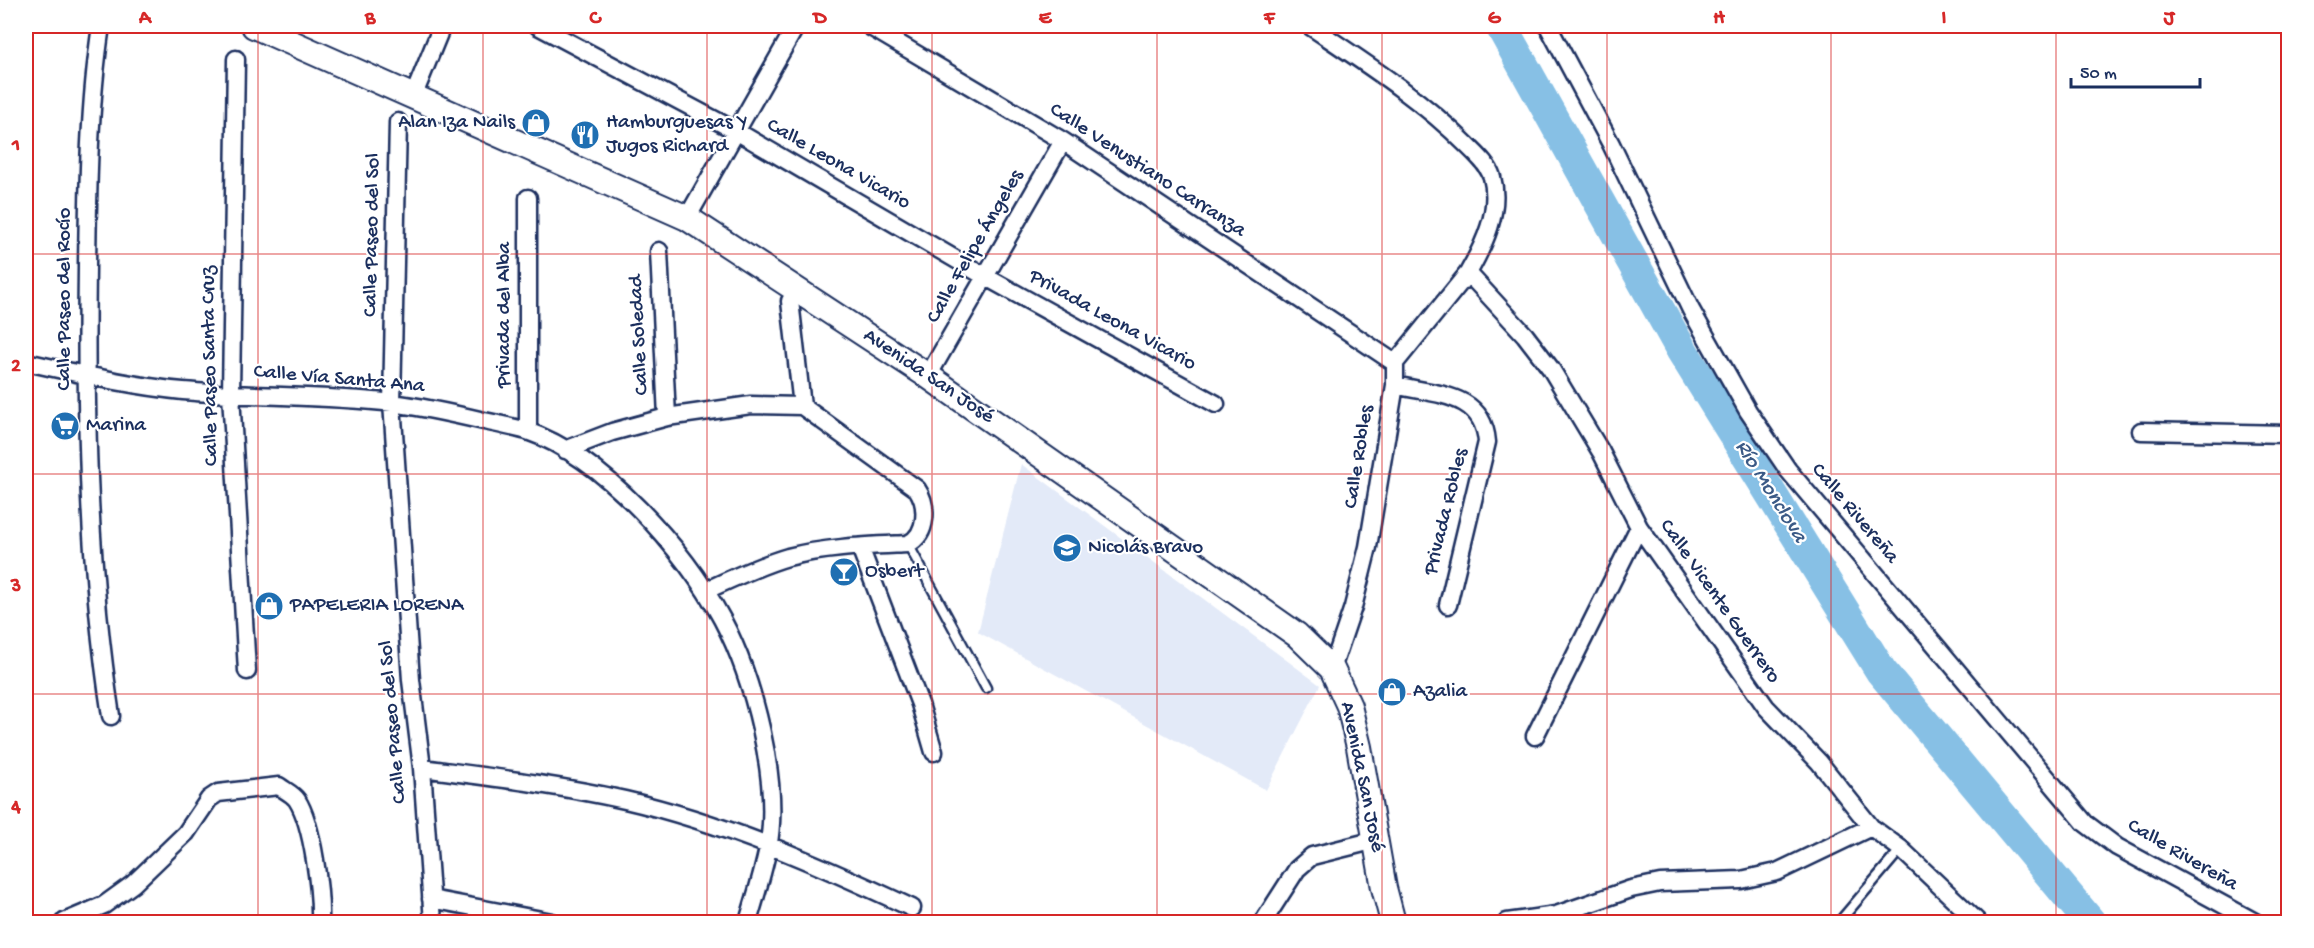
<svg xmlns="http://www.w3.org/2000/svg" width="2314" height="948" viewBox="0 0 2314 948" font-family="'Gochi Hand',sans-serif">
	<rect width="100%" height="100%" fill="#fff"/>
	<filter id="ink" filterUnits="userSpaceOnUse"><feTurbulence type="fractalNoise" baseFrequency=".0167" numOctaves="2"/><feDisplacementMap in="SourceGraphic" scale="12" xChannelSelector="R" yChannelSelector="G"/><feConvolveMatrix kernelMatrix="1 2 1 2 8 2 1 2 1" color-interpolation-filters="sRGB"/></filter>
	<g filter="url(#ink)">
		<path fill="#e3eaf8" d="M1021,464L1320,685L1266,790L978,632Z"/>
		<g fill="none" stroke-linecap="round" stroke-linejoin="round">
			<path stroke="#87c0e5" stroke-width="32" d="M1501,26L1681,349L1881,671L2090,922"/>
			<g stroke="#1b2f5e" stroke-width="13">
				<path id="lane" d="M908,544L986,688
					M1839,922L1901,849"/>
			</g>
			<g stroke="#1b2f5e" stroke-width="21">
				<path id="street" d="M101,26C89,105 88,186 87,266C85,416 88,567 111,716
					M538,26L736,131L986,277L1216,404
					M869,26L1063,141L1395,363
					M1310,26C1365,63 1420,98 1467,145C1476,154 1488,164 1492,177C1501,210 1484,245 1468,273L1395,363V385L1368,547L1353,607L1332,669
					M1548,26L1611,144L1691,310L1748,411L1788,470L2085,823L2117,847L2255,922
					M236,59L231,394L247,671
					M413,97L442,26
					M398,122L392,403L411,680L422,768L433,922
					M687,218L796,26
					M659,251L667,417
					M1468,273L1525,335L1551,369L1601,452L1639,527L1766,707L1819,762L1871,827L1901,849L1978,922
					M790,301L802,406
					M26,362C77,373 130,386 183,391C252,397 323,395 392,403C423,407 454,414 484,421C498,424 513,427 527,431C603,457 685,550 722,619C753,677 781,782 768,848C763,873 755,898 748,922
					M928,376L1063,141
					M1395,385C1435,395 1483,392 1487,442L1448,605
					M528,431V198
					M2141,431L2288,434
					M565,450L612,432L667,417L751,405L802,406L917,489C928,505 928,534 908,544C868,546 827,547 788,557C760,565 733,578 707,590
					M860,547L920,704L934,752
					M1535,736L1639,527
					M422,768C490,777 558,785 625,800C725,823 820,865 912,908
					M431,899L552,922
					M64,922L104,905L133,884L186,833L209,799L218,793L279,786C284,790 293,794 297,800C313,825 321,893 320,922
					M1263,922L1297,869L1312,856L1376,840
					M1507,922L1556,915L1631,889L1660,883L1741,880L1777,872L1871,827"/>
			</g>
			<g stroke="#1b2f5e" stroke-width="28">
				<path id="secondary" d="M254,26L687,218L928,376L1297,635L1332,669L1349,706L1359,747L1384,888L1393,922"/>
			</g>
			<use href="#lane" stroke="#fff" stroke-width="8"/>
			<use href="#street" stroke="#fff" stroke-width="16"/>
			<use href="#secondary" stroke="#fff" stroke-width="24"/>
		</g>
	</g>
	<path fill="none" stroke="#d62828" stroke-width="1.5" stroke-opacity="0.55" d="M258,26V922M483,26V922M707,26V922M932,26V922M1157,26V922M1382,26V922M1607,26V922M1831,26V922M2056,26V922M26,254H2288M26,474H2288M26,694H2288"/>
	<defs>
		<g id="shop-disc" transform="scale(1.5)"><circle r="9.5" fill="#1f6fb2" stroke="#fff"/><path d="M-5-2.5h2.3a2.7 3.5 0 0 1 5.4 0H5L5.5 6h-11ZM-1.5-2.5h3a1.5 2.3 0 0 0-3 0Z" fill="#fff"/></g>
		<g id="restaurant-disc" transform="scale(1.5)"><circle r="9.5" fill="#1f6fb2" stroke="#fff"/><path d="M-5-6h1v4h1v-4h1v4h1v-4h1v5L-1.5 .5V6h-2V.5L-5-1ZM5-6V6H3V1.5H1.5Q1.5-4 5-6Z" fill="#fff"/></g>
		<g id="supermarket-disc" transform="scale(1.5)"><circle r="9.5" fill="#1f6fb2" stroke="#fff"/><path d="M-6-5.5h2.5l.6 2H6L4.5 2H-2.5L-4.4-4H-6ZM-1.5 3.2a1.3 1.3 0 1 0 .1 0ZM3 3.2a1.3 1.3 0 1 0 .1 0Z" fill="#fff"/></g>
		<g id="school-disc" transform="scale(1.5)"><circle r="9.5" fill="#1f6fb2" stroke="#fff"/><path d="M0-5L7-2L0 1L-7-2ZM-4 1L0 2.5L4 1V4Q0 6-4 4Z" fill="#fff"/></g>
		<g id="bar-disc" transform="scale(1.5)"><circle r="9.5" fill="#1f6fb2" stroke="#fff"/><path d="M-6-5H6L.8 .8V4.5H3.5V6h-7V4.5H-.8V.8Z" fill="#fff"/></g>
	</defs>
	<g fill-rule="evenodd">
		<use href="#shop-disc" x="536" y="123"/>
		<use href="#restaurant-disc" x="585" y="135"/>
		<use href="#supermarket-disc" x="65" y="426"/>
		<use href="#school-disc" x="1067" y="548"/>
		<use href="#bar-disc" x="844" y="572"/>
		<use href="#shop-disc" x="269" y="606"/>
		<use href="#shop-disc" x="1392" y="692"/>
	</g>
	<g text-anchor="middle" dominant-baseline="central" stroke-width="4.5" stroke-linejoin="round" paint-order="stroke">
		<g font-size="21" fill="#1b2f5e" stroke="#fff" text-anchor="start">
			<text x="515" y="123" text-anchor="end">Alan Iza Nails</text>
			<text x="606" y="123">Hamburguesas Y<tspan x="606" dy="24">Jugos Richard</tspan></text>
			<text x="86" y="426">Marina</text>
			<text x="1088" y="548">Nicolás Bravo</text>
			<text x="865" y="572">Osbert</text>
			<text x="290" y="606">PAPELERIA LORENA</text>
			<text x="1413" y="692">Azalia</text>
		</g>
		<g font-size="21" fill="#1b2f5e" stroke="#fff">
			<text transform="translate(838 165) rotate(30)">Calle Leona Vicario</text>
			<text transform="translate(1147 171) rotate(33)">Calle Venustiano Carranza</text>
			<text transform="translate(373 235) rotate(-89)">Calle Paseo del Sol</text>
			<text transform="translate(976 247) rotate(-60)">Calle Felipe Ángeles</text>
			<text transform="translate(65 299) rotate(-90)">Calle Paseo del Rocío</text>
			<text transform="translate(505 315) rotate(-90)">Privada del Alba</text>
			<text transform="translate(1112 321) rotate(29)">Privada Leona Vicario</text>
			<text transform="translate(640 335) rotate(-93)">Calle Soledad</text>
			<text transform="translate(211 366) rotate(-91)">Calle Paseo Santa Cruz</text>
			<text transform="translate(928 377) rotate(34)">Avenida San José</text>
			<text transform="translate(339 380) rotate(5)">Calle Vía Santa Ana</text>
			<text transform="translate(1360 457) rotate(-81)">Calle Robles</text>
			<text transform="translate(1447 512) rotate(-76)">Privada Robles</text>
			<text transform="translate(1854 514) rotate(50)">Calle Rivereña</text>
			<text transform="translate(1719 602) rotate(55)">Calle Vicente Guerrero</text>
			<text transform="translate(394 722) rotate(-95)">Calle Paseo del Sol</text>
			<text transform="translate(1361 777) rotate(78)">Avenida San José</text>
			<text transform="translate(2182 856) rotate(30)">Calle Rivereña</text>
		</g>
		<g font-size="22" font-style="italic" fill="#3b5a86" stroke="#fff">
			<text transform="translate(1770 492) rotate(58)">Río Monclova</text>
		</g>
	</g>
	<rect width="2314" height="948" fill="none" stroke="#fff" stroke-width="66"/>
	<path d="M2071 78v9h129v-9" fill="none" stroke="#1b2f5e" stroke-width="3"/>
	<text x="2080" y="78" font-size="18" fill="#1b2f5e" stroke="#ffffff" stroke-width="4.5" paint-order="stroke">50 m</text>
	<rect x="33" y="33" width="2248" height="882" fill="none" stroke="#d62828" stroke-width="2"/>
	<g font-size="20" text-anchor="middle" font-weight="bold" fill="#d62828">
		<text x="145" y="23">A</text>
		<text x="370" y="23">B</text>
		<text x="595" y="23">C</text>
		<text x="820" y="23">D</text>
		<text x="1045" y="23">E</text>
		<text x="1269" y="23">F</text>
		<text x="1494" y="23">G</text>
		<text x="1719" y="23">H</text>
		<text x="1944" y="23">I</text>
		<text x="2169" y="23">J</text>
		<text x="16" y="150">1</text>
		<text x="16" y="371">2</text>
		<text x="16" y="591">3</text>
		<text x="16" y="812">4</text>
	</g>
</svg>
